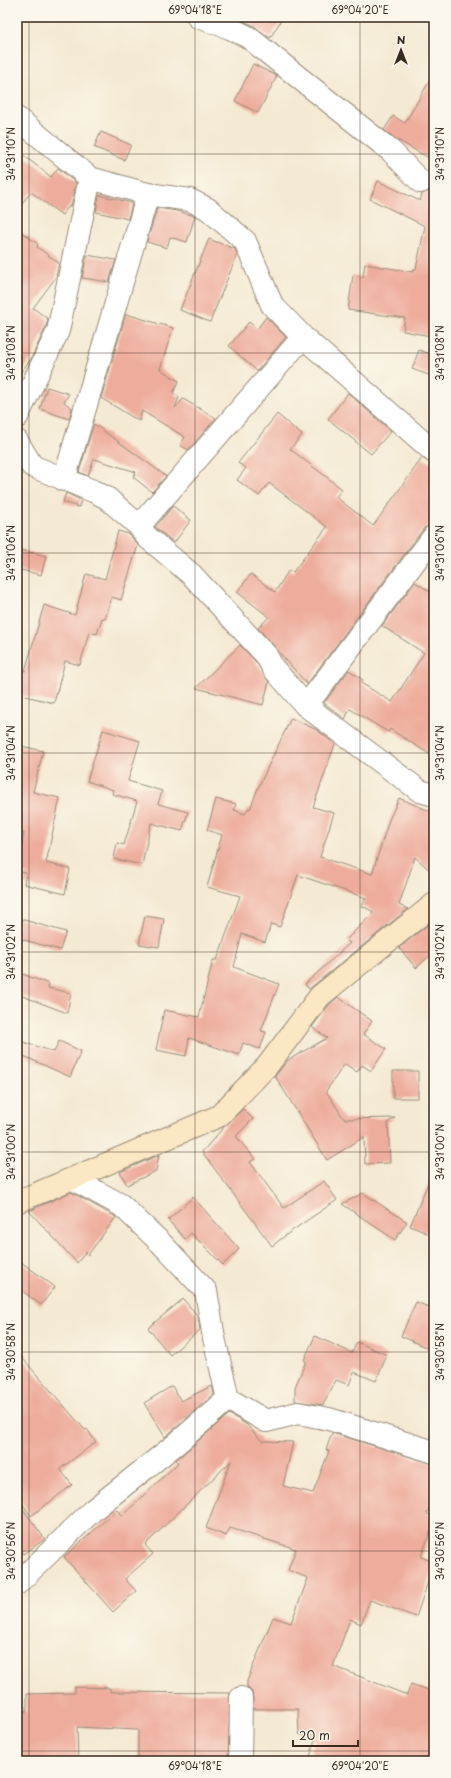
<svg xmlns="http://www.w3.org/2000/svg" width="451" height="1778" viewBox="0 0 451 1778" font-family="'Playpen Sans',sans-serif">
	<rect width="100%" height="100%" fill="#fbf7ec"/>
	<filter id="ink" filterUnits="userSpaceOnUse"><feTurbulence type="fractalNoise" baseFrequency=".025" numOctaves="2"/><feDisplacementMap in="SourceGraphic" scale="8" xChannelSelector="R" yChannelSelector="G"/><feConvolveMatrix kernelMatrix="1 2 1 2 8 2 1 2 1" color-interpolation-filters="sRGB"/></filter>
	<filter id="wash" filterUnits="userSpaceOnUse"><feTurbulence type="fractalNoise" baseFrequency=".012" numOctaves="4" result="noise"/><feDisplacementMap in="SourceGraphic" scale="16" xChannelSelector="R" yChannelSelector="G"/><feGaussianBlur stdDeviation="0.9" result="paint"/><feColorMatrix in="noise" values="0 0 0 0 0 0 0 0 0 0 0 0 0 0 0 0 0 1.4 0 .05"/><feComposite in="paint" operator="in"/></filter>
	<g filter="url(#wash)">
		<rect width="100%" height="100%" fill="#f4e9d2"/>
		<g id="blocks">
			<path fill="#eead9c" d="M236,17H283L270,38L254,26Z
				M253,64L277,76L258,113L235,101Z
				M434,73V161L396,139L384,130L393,116L405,123Z
				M101,132L131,145L124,160L94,147Z
				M17,150L51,177L58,168L76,183L73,190H75L71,206H69L62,215L31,192L17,210Z
				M432,167H434V323L431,336L403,331L405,318L348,310L353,275L363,277L365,264L413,272L414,269H416L425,226L370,199L378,181L420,201L422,194L429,191L433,186V179L430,173Z
				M99,195L132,203L128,219L96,212Z
				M157,208L177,211L195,216L187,242L170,237L167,248L147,242Z
				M17,229L38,244L37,247L59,263L56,277L33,308L48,319L46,327L31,359L17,377Z
				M209,239L235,249L237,255L210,322L180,310Z
				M87,255L116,260L109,282L82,278Z
				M126,314L173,328L160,369L179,381L173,393L179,397L175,408L183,399L216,418L188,450L180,445L185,437L142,411L139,421L101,398Z
				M266,317L286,337L257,371L229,346L249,322L257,329Z
				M419,350L434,355V377L412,369Z
				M47,387L69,394L64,402L72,408L69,419L40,409Z
				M348,393L391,431L371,454L328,419Z
				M277,414L302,435L290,449L342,489L336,497L373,526L422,458L434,465V524L424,528L307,684L258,628L269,617L237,592L251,574L275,592L289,570L293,572L327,527L269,483L259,496L237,480L246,468L238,463Z
				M94,424L166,476L152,492L133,477L136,472L94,459L88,476L79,472Z
				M66,493L81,500L79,507L63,502Z
				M173,506L191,520L174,543L155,527Z
				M118,531L129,534L138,545L121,600L112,597L105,619L102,618L97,634L89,632L80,665L65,661L54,703L17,694V669L25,671L44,605L75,615L86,574L105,579Z
				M17,549L46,556L41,575L17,569Z
				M415,582L434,594V757L390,729L388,732L350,709L345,719L324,703L349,670L363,680L361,683L392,702L424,653L382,626Z
				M240,645L256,662L269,682L263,705L196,688Z
				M291,718L317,730L335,744L313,807L334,813L320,857L372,874L389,820L399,798L434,813V874L415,857L399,905L408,909L309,989L305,984L350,943L346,940L374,912L362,906L366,898L298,875L280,927L271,924L265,942L242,934L234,967L279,984L261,1031L266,1032L260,1049L243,1043L239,1055L189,1038L186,1056L156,1050L164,1010L199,1017L213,960H217L240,896L207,887L222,835L207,830L216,799L236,804L234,810L245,814L248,808L250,809L258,788Z
				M103,730L140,741L128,781L162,791L158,804L188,812L182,831L151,823L142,865L114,859L117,843L124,845L137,801L112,794L113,790L87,781Z
				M17,745L43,751L33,792L60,798L46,863L70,869L65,894L24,884L26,873L17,871L24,833L17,832Z
				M145,916L164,919L159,947L139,944Z
				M17,918L66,932L60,950L17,938Z
				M434,920V952L416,968L399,948Z
				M17,972L49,984L48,988L71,993L67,1013L17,994Z
				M338,997L372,1021L363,1034L386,1049L371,1071L362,1065L357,1072L345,1064L326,1091L344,1119L395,1118L388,1122L390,1163L365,1164L364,1137L327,1160L275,1076L288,1060L327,1038L312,1027L329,1005Z
				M17,1040L54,1052L59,1041L81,1051L70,1077L17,1053Z
				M393,1071H418V1098H393Z
				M243,1109L253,1119L236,1136L255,1159L250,1162L284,1208L324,1181L337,1200L290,1232L272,1246L202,1152L223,1128Z
				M159,1155L156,1171L127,1185L120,1172Z
				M434,1169V1236L410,1226Z
				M71,1192L116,1217L88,1255L86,1252L77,1263L29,1211Z
				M363,1193L407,1222L395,1240L342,1204Z
				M193,1197L239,1249L223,1265L191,1233L185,1239L168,1220Z
				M17,1259L55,1287L41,1305L17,1287Z
				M183,1299L198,1316L200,1330L170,1355L148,1328Z
				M416,1302L434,1309V1351L401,1336Z
				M315,1336L352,1353L357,1342L387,1355L376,1381L354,1372L349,1385L336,1380L323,1405L295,1401V1387L306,1361L304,1360Z
				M17,1352L85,1430L87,1429L96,1442L60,1469L72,1485L31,1516L17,1496Z
				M172,1386L181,1401L212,1386L214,1394L165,1437L144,1403Z
				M229,1414L246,1424L262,1441L293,1442L283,1486L313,1493L329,1451L326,1450L332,1433L434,1464V1494L427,1514L434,1516V1522L421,1557L434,1562V1564L416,1617L370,1600L361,1624L350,1619L333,1666L407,1695L411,1684L434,1692V1758L429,1756L427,1761H309L315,1739L299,1734L298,1709H253V1698L252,1692L247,1687V1681L273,1617L291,1623L308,1578L288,1570L296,1549L230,1528L226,1536L206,1528L231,1461L145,1545L153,1554L125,1579L136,1591L113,1612L64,1557L117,1510L122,1516L178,1463L176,1460Z
				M17,1501L45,1539L23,1554L17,1545Z
				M75,1687L110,1688V1692L230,1693L228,1759L138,1761V1730L77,1727L78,1761H17V1711H27V1694L75,1693Z"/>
		</g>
	</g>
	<g filter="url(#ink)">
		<use href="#blocks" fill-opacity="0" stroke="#988a78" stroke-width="1"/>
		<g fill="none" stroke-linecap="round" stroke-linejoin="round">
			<g stroke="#988a78" stroke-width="24">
				<path id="street" d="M198,17L230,28L248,37L391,151L421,182
					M17,118L90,178L148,194L190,200L208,209L245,241L272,305L303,337L434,452
					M17,417L58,331L90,178
					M17,441L32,466L93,491L107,498L139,526L147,537L192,575L266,655L273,668L306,706L420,791L434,795
					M64,480L148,194
					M139,526L303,337
					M306,706L434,536
					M73,1179L121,1205L161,1243L206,1291L214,1338L228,1399L266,1421L298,1413L329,1419L434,1452
					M17,1584L93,1510L176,1444L228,1399
					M240,1761L241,1698"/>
			</g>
			<g stroke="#988a78" stroke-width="24">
				<path id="secondary" d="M17,1202L219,1116L268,1065L320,996L434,904"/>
			</g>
			<use href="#street" stroke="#fff" stroke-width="22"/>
			<use href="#secondary" stroke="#fbe7c3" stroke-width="22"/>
		</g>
	</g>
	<path fill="none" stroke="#3b2a1e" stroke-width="1" stroke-opacity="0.45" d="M29,17V1761M195,17V1761M360,17V1761M17,154H434M17,353H434M17,553H434M17,753H434M17,952H434M17,1152H434M17,1352H434M17,1551H434M17,1751H434"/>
	<rect width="451" height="1778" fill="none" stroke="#fbf7ec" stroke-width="44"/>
	<g transform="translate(401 50)" stroke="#fbf7ec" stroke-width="3" paint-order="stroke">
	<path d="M0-3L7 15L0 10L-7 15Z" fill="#3b2a1e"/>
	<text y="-6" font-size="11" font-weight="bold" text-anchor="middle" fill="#3b2a1e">N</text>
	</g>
	<path d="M293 1740v6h65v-6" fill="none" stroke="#3b2a1e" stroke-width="2"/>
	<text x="299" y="1740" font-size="12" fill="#3b2a1e" stroke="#fbf7ec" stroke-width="3" paint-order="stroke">20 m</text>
	<rect x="22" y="22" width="407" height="1734" fill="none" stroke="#3b2a1e" stroke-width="1.5"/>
	<g font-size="10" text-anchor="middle" fill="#3b2a1e">
		<text x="195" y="14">69°04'18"E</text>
		<text x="360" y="14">69°04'20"E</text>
		<text transform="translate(11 154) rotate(-90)" y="4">34°31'10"N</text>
		<text transform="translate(440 154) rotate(-90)" y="4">34°31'10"N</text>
		<text transform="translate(11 353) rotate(-90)" y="4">34°31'08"N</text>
		<text transform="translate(440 353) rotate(-90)" y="4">34°31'08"N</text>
		<text transform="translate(11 553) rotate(-90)" y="4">34°31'06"N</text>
		<text transform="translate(440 553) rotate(-90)" y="4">34°31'06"N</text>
		<text transform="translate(11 753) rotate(-90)" y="4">34°31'04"N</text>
		<text transform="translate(440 753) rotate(-90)" y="4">34°31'04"N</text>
		<text transform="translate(11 952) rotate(-90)" y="4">34°31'02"N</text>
		<text transform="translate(440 952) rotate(-90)" y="4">34°31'02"N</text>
		<text transform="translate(11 1152) rotate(-90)" y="4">34°31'00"N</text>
		<text transform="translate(440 1152) rotate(-90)" y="4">34°31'00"N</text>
		<text transform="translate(11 1352) rotate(-90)" y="4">34°30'58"N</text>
		<text transform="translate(440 1352) rotate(-90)" y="4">34°30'58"N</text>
		<text transform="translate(11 1551) rotate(-90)" y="4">34°30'56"N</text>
		<text transform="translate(440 1551) rotate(-90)" y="4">34°30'56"N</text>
		<text x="195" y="1770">69°04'18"E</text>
		<text x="360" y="1770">69°04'20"E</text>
	</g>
</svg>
